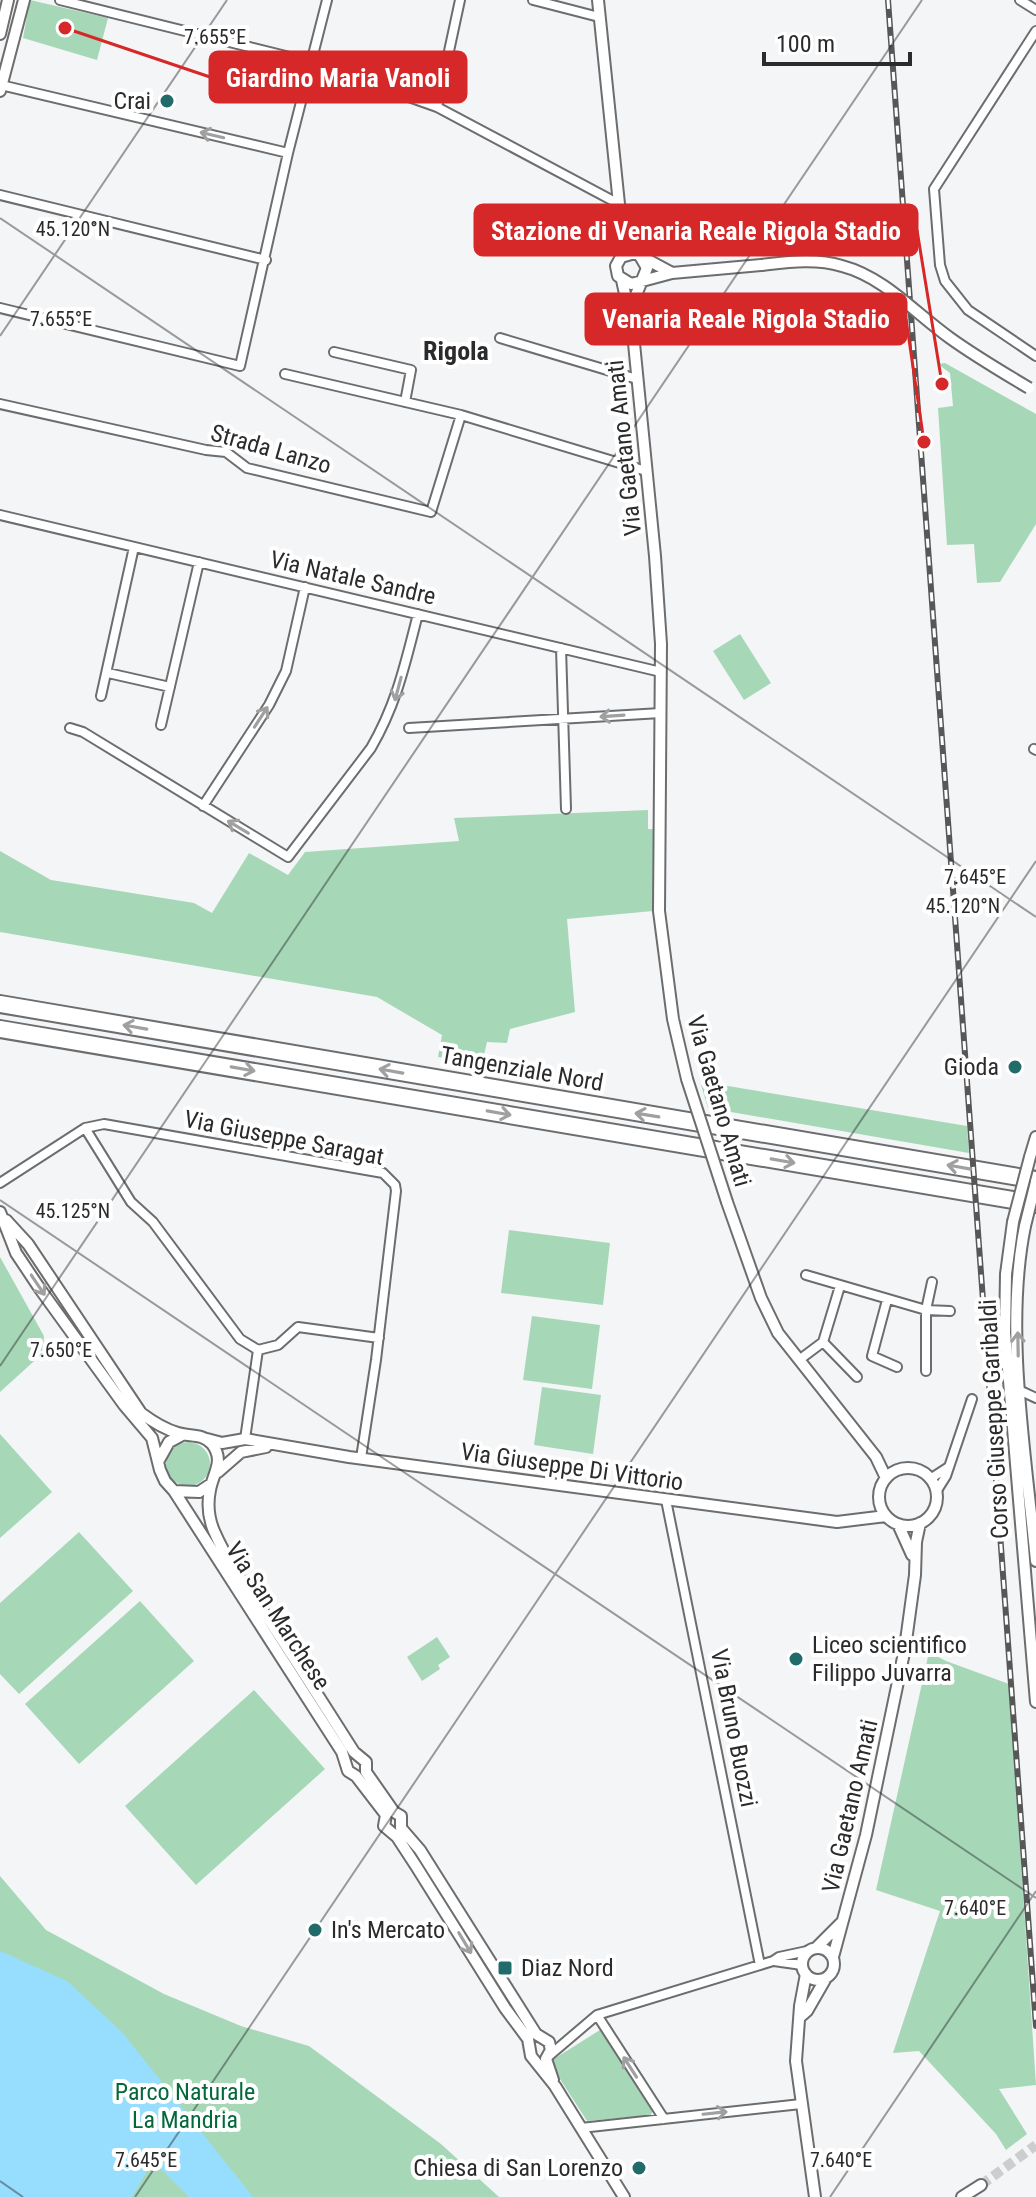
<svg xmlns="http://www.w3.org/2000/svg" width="1036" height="2197" viewBox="0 0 1036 2197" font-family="'Roboto Condensed',sans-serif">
	<rect width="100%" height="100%" fill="#f4f5f7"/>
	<path fill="#a6d8b8" d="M30,0L108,18L97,60L23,38Z
		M945,363L1036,414V524L1000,582L977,583L974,544L947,545L938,408L953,406L950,373L938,364Z
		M740,634L771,683L744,700L713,651Z
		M648,810V829H653V911L567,919L575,1012L510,1029L507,1043L487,1042L482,1064L438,1057L442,1035L377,997L0,932V851L51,880L194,903L212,913L249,853L288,875L305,852L459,841L454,818Z
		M701,1085L728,1086L967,1126L969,1153L708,1108Z
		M509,1230L610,1243L603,1305L501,1293Z
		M0,1257L44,1336L43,1353L0,1392Z
		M532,1316L600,1325L592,1389L523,1380Z
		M542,1387L601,1395L593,1454L534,1445Z
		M0,1434L52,1492L0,1538Z
		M166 1464a22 22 0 1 1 44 0a22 22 0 1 1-44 0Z
		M79,1532L133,1591L19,1694L0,1674V1603Z
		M140,1601L194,1661L79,1764L25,1704Z
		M437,1637L450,1657L438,1665L440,1669L422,1681L407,1657Z
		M929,1652L946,1661L1009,1684L1036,2085L999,2089L1027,2134L1006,2150L996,2134L919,2051L893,2053L940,1911L876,1890Z
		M254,1690L325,1769L196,1885L125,1806Z
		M0,1876L46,1930L164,1994L241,2026L309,2046L441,2144L499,2197H74L0,1952Z
		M600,2030L654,2107L651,2115L587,2121L549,2062Z"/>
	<path fill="#97ddfe" d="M0,1951L67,1981L122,2032L253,2197H189L153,2161L132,2197H0Z"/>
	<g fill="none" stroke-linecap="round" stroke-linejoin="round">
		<path stroke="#cccdce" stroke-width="10" stroke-dasharray="10 5" stroke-linecap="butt" d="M981,2185L1036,2145"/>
		<g stroke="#6c6d6f" stroke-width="12">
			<path id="minor" d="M60,0L310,62L437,107L619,204
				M533,0L599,17
				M1020,0L1036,10
				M1036,31L934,189L940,265L945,281L968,310L1036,356
				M1,85L288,153
				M437,107L460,0
				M0,195L266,260
				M0,308L240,366L288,153L327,0
				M500,338L637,379
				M334,352L411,370L405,402
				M285,374L461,415L646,471
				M0,404L206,450L226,452L247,468L431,512L461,415
				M0,515L661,672
				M561,648L566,809
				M108,673L170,687
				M101,696L134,547
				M161,725L199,562
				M70,728L83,732L288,857L371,748C397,703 405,664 418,614
				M409,728L661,713
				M1034,749L1036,750
				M203,806L269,705L286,671L305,587
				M85,1128L131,1202L153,1222L240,1339L258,1350
				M0,1183L85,1128L104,1124L383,1173L395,1185L396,1191L376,1360L361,1458
				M806,1275L926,1310L950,1311
				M887,1300L872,1356L897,1367
				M823,1342L857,1377
				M258,1350L278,1345L298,1327L379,1338
				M799,1360L823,1342L840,1286
				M926,1371V1310L932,1282
				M1021,1391L1036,1398
				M245,1439L258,1350
				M930,1479L947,1468
				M936,1492L946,1476L972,1399
				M666,1500L760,1965
				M774,1961L802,1965
				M597,2015L664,2119
				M550,2055L597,2015L773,1961L779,1957L807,1951
				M581,2128L801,2104"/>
		</g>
		<g stroke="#6c6d6f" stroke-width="14">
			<path id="tertiary" d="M598,0L619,204L626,232L647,268L636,295L632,323L655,556L661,644L659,911L673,1019L687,1079
				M0,34L8,0
				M0,91L24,0
				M672,273L635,253L621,257L616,266L618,276L631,284L672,273L761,265
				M622,280L630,317
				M1030,1157L1036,1137
				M727,1202L761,1298L778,1333L876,1457L886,1478
				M0,1212L16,1253L40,1289L124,1405L152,1438L160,1470L165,1481L174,1491L342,1752L348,1771L356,1776L386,1815
				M6,1220L28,1244L141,1413C153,1422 164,1429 178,1433C190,1437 202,1433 212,1444C225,1461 213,1473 210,1490C207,1505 208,1517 214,1531C229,1566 254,1597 275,1629C302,1670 328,1711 354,1752L366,1762V1772
				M1013,1222L1006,1274L1005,1333L1036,1702
				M1025,1226C1004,1329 1026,1456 1036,1561
				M207,1439L222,1443L245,1439L349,1457L837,1522L886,1516
				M159,1460L169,1442L182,1435
				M879 1497a29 29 0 1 1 58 0a29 29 0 1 1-58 0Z
				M218,1472L241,1452L266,1447
				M174,1491L199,1492L211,1484
				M898,1524L912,1555
				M366,1772L394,1812L401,1816V1828
				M386,1815L384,1826L397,1837L416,1866L505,2008L528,2039L531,2056L555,2086L624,2197
				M401,1828L420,1850L536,2034L549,2042L551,2050L546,2059L553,2080
				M817,1947L841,1923
				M802 1964a16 16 0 1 1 32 0a16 16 0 1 1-32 0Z
				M833,1957L866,1835L905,1648L915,1575L916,1542L920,1523
				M806,1974L800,2006L796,2061L815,2197
				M800,2017L807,2011L826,1978
				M962,2197L981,2185"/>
		</g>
		<g stroke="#6c6d6f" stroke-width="20">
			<path id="motorway" d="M0,1004L1036,1180
				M0,1029L1036,1204"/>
		</g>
		<use href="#minor" stroke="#fff" stroke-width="8"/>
		<use href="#tertiary" stroke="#fff" stroke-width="10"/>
		<use href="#motorway" stroke="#fff" stroke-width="16"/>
		<g stroke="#575758" stroke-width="6">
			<path id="rail" d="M888,0L1036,2026"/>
		</g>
		<use href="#rail" stroke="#fff" stroke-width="3" stroke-dasharray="9" stroke-linecap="butt"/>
		<g stroke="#6c6d6f" stroke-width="14" stroke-linecap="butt">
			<path id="tertiary-bridge" d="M761,265C788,262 815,258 842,266C884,277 915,313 950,338C975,356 1002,372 1029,388
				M687,1079L727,1202
				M1013,1222L1030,1157
				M1025,1226L1036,1182"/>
		</g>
		<use href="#tertiary-bridge" stroke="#fff" stroke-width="10"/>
	</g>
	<defs><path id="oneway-shaft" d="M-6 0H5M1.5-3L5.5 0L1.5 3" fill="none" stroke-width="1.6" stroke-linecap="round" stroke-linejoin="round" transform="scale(2)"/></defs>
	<g stroke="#a0a0a0">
		<use href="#oneway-shaft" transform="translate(212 135) rotate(-167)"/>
		<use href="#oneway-shaft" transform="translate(398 689) rotate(105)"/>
		<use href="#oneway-shaft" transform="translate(612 716) rotate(176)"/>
		<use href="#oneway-shaft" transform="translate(261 717) rotate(-57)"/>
		<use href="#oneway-shaft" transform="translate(238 827) rotate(-149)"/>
		<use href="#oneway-shaft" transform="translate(135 1027) rotate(-170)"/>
		<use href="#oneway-shaft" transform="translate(243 1069) rotate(10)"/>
		<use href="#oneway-shaft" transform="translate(391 1071) rotate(-170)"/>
		<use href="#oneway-shaft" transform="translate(499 1113) rotate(10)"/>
		<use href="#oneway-shaft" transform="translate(647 1115) rotate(-171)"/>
		<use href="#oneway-shaft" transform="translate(783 1161) rotate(10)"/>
		<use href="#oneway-shaft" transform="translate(959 1167) rotate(-170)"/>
		<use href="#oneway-shaft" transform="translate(38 1285) rotate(56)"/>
		<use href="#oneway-shaft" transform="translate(1018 1344) rotate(-91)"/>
		<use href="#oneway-shaft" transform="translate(465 1943) rotate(59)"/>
		<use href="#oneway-shaft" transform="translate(630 2067) rotate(-123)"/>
		<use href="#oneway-shaft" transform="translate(715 2113) rotate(-6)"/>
	</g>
	<path fill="none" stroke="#2b2b2c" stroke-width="2" stroke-opacity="0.45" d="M0,218L1036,917M0,336L227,0M0,1200L1036,1898M0,1366L922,0M0,2181L23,2197M135,2197L1036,861M830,2197L1036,1891"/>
	<g fill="#216c6a" stroke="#fff" stroke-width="3">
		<circle cx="167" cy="101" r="8"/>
		<circle cx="1015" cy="1067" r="8"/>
		<circle cx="796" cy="1659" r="8"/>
		<circle cx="315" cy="1930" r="8"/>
		<rect x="497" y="1960" width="16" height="16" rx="4"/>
		<circle cx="639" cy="2168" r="8"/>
	</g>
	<g text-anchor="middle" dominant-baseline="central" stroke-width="8" stroke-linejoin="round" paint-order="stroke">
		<g font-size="24" fill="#2b2b2c" stroke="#fff" text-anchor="end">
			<text x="151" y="101">Crai</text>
			<text x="999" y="1067">Gioda</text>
			<text x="812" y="1645" text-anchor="start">Liceo scientifico<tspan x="812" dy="28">Filippo Juvarra</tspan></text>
			<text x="331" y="1930" text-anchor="start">In's Mercato</text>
			<text x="521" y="1968" text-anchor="start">Diaz Nord</text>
			<text x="623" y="2168">Chiesa di San Lorenzo</text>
		</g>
		<g font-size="24" fill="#2b2b2c" stroke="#fff">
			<text transform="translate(624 448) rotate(-96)">Via Gaetano Amati</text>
			<text transform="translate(271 449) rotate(16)">Strada Lanzo</text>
			<text transform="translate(353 578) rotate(13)">Via Natale Sandre</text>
			<text transform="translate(522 1069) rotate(10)">Tangenziale Nord</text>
			<text transform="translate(719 1101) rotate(74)">Via Gaetano Amati</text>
			<text transform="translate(284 1138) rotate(11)">Via Giuseppe Saragat</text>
			<text transform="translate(994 1419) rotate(-93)">Corso Giuseppe Garibaldi</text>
			<text transform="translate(572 1467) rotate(8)">Via Giuseppe Di Vittorio</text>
			<text transform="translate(278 1616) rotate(57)">Via San Marchese</text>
			<text transform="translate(734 1728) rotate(79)">Via Bruno Buozzi</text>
			<text transform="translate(850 1806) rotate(-77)">Via Gaetano Amati</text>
		</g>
		<g font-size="24" fill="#04683d" stroke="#fff">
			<text x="185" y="2092">Parco Naturale<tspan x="185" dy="28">La Mandria</tspan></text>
		</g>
		<g font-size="26" font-weight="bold" fill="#2b2b2c" stroke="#fff">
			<text x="456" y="351">Rigola</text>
		</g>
	</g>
	<g font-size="20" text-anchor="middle" fill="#2b2b2c" stroke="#fff" stroke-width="8" stroke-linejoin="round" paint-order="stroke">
		<text x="215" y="44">7.655°E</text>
		<text x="73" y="236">45.120°N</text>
		<text x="61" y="326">7.655°E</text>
		<text x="975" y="884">7.645°E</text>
		<text x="963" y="913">45.120°N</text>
		<text x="73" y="1218">45.125°N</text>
		<text x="61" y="1357">7.650°E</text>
		<text x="975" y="1915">7.640°E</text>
		<text x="146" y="2167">7.645°E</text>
		<text x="841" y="2167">7.640°E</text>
	</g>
	<path fill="none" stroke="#d62828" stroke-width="3" d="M65 28L210 77M942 384L917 230M924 442L906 319"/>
	<g fill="#d62828" stroke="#fff" stroke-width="3">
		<circle cx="65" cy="28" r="8"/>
		<circle cx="942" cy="384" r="8"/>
		<circle cx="924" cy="442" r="8"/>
	</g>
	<g fill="#d62828" stroke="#d62828" stroke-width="3">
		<rect x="210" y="52" width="256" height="50" rx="8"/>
		<rect x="475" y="205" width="442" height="50" rx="8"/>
		<rect x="586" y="294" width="320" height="50" rx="8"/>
	</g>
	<g font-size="26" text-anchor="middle" font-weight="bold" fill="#fff">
		<text x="338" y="87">Giardino Maria Vanoli</text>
		<text x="696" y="240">Stazione di Venaria Reale Rigola Stadio</text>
		<text x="746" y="328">Venaria Reale Rigola Stadio</text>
	</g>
	<path d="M764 52v12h146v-12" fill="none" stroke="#2b2b2c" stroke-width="4"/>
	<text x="776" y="52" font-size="24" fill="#2b2b2c" stroke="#ffffff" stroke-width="6" paint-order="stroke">100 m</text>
</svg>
